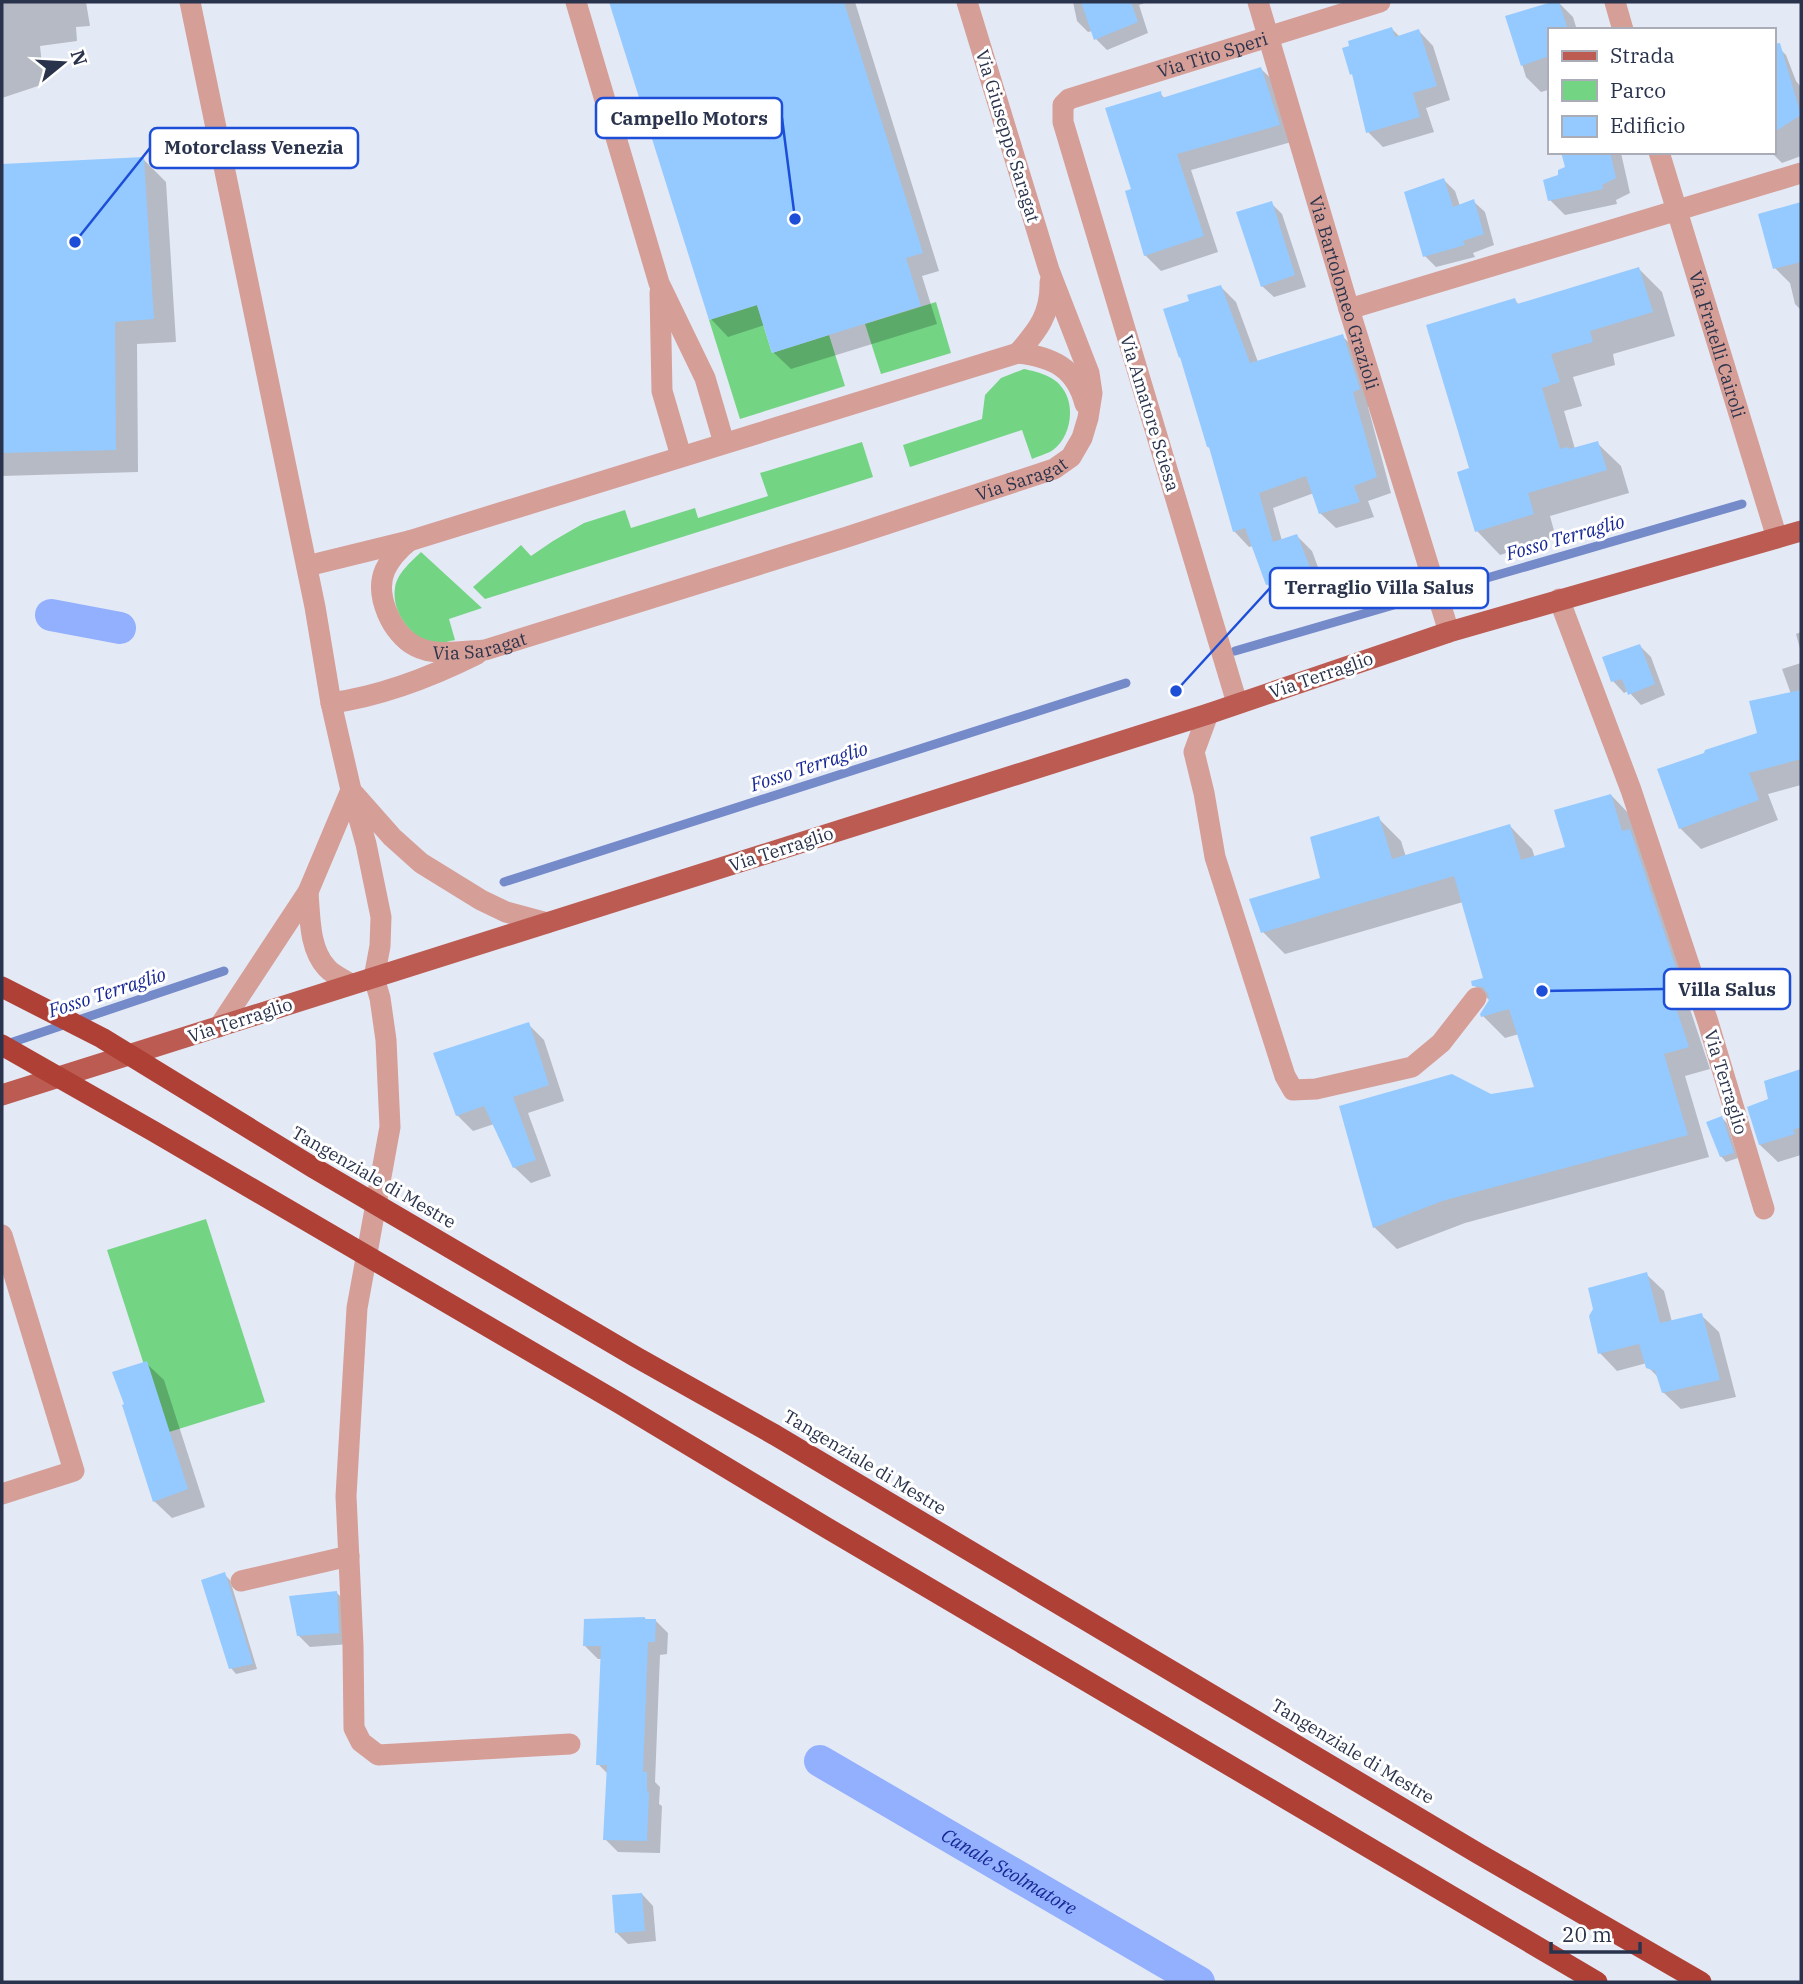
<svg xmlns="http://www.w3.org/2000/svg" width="1803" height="1984" viewBox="0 0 1803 1984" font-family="'IBM Plex Serif',serif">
	<rect width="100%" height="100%" fill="#e4e9f6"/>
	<path fill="#73d584" d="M936,302L951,353L881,374L865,324Z
		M757,305L772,353L829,335L845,386L740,419L709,320Z
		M1024,369C1038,372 1055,376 1063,389C1076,407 1070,438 1053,450C1047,454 1038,456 1032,459L1022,430L910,467L903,445L982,419L985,395L1001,378Z
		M862,442L873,477L485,599L473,587L521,545L531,556L553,541L584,523L625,510L631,528L695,508L698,518L768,496L760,473Z
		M421,552L482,608L449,619L455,640C449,641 440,644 433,643C411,639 391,611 395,588C397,573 411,562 421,552Z
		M206,1219L265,1402L166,1433L107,1250Z"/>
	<path fill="#0003" d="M2,2H86L90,26L76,27L77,41L40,46L44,84L2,98Z
		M611,2H855L939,271L922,276L937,324L791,369L773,352L765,325L728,337L711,319Z
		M1073,2H1148L1139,5L1148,33L1107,50L1096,39L1093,31L1088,32L1077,21Z
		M1558,2L1573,17L1577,30H1549V96L1548,90L1541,92L1526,77L1508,17Z
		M1392,29L1400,37L1419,31L1433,46L1450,100L1426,108L1434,132L1383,147L1368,132L1354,76L1352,74Z
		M1773,42L1786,55L1796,81L1801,87V156L1782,163L1771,152H1773Z
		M1261,69L1277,84L1295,141L1191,170L1218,252L1161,271L1145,255L1133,190L1160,93L1165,99Z
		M1563,152H1622L1621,153L1630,193L1616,200L1617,204L1565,215L1550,200L1560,176L1567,168Z
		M143,159L166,182L176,342L137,344L138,472L2,476V166Z
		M1444,180L1455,191L1460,206L1473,201L1485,212L1494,245L1473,253L1475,257L1436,267L1425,256Z
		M1271,203L1282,214L1306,287L1274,297L1262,286Z
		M1798,204L1801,207V310L1795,304L1790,283L1775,268Z
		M1639,269L1662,292L1675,336L1613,354L1615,365L1573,377L1582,406L1564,411L1575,449L1597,443L1621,466L1629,493L1550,516L1556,538L1500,555L1477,531L1472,469L1515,300L1519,305Z
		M1221,287L1236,302L1258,362L1342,336L1358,351L1374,405L1368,407L1391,493L1368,501L1374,517L1336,528L1320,513L1314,493L1273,508L1282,541L1297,536L1312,551L1325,586L1283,599L1267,584L1253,546L1249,547L1234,531L1212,450L1208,447L1191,303Z
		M1801,632V652L1796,634Z
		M1640,646L1651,657L1665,695L1641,705L1628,691L1624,693L1613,681Z
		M1801,663V785L1768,794L1778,820L1701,849L1680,828L1791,694L1782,669Z
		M1611,795L1633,818L1700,999L1688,1003L1710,1069L1685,1076L1709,1157L1465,1223L1397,1249L1374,1227L1537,1088L1519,1034L1505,1038L1483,1016L1490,1001L1474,985L1485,979L1463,902L1285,954L1263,932L1322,879L1378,818L1401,841L1406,857L1510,826L1532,849L1535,858L1567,849Z
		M528,1024L544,1040L564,1101L528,1113L551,1176L531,1183L514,1167L494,1124L473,1131L457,1115Z
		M1801,1071V1155L1778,1162L1760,1145L1771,1100L1766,1082Z
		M1722,1118L1727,1123L1738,1158L1726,1162L1721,1156Z
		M1646,1274L1664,1291L1672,1322L1701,1315L1719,1332L1736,1397L1681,1409L1663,1392L1659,1378L1648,1367L1647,1363L1617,1371L1600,1353Z
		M146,1363L164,1380L205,1507L172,1518L154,1501L126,1405Z
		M224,1574L230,1580L257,1669L236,1674L231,1668Z
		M337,1593L348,1604L350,1644L310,1647L298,1635Z
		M645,1618L647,1621L655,1620L668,1633L667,1654L660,1655L655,1782L660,1787L659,1804L662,1806L660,1853L618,1852L605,1839L609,1775L598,1764L602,1659H598L585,1646L586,1620Z
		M642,1894L653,1906L656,1941L628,1944L616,1932Z"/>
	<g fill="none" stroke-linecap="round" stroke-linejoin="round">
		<path stroke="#748ac9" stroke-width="9" d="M1235,651L1742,504
			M504,882L1126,683
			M7,1044L224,971"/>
		<g stroke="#93b0fe" stroke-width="32">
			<path d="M51,615L120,628"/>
			<path id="s1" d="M820,1761L1199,1982"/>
		</g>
	</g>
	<path fill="#94caff" d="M609,2H844L923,253L906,258L921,306L772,353L757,305L709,320Z
		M1081,2H1131L1138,22L1094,40Z
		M1552,2H1559L1568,30H1549V56L1521,66L1505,16Z
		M1392,27L1395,37L1419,29L1437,86L1413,93L1420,117L1366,133L1352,74L1350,75L1342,48L1349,46L1348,41Z
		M1780,43L1801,115L1773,133V44Z
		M1261,67L1280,125L1177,154L1204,236L1144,256L1125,191L1131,189L1105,108L1161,91L1162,98Z
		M1561,152H1610L1616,178L1602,185L1603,189L1548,201L1543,180L1558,175V170L1565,167Z
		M144,157L154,319L115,322L116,450L2,453V164Z
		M1444,178L1453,207L1474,199L1484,234L1463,241L1465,245L1423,257L1404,192Z
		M1272,201L1295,275L1261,287L1236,212Z
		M1801,202V262L1773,269L1758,214Z
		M1639,267L1653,312L1590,331L1593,342L1551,354L1560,382L1542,388L1560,449L1568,447L1569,449L1598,441L1607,470L1528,493L1534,514L1475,532L1457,472L1469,468L1426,325L1515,298L1517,304Z
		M1221,285L1250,363L1343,334L1360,389L1353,392L1377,477L1354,486L1360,502L1319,514L1306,476L1259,493L1273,542L1297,534L1311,570L1266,585L1245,528L1233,532L1209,447H1207L1180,357L1179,358L1163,309L1189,301L1187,295Z
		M1640,644L1655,684L1628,695L1622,679L1611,682L1602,657Z
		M1801,690V759L1749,773L1759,800L1679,829L1657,769L1704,753L1705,750L1757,733L1749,701Z
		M1611,794L1622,831L1630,829L1679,977L1667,981L1689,1047L1664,1054L1688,1135L1442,1201L1373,1228L1339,1106L1452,1074L1491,1094L1534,1087L1509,1009L1481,1017L1480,1014L1489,1000L1488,994L1483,987L1472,986L1471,981L1483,978L1454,876L1261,933L1249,899L1320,878L1310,837L1379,816L1392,859L1510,824L1521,860L1565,847L1554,810Z
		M529,1022L549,1085L513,1097L536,1160L513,1168L484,1106L456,1116L433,1053Z
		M1801,1069V1127L1793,1130L1795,1134L1759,1145L1747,1107L1768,1099L1764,1081Z
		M1722,1116L1734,1153L1720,1157L1706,1122Z
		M1647,1272L1660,1323L1702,1313L1720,1380L1662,1393L1655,1371L1646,1368L1639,1344L1598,1354L1589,1316L1593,1309L1588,1288Z
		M147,1361L188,1489L153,1502L122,1405L124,1404L112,1372Z
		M225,1572L253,1664L229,1669L201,1580Z
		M337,1591L339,1633L297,1636L289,1596Z
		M645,1617L644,1619H656L655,1642H648L643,1772H647V1791L649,1792L647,1841L603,1840L607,1765H596L601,1646H583L584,1619Z
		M642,1893L645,1931L615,1933L612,1895Z"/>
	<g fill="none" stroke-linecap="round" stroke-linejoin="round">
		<g stroke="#d59e97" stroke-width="21">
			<path d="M190,2L315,607L331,703L351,790L366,844L381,917L380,946L374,978L380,998L386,1040L390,1127L357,1308L346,1496L353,1646L354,1728L361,1742L378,1755L570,1744"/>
			<path d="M576,2L659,283L705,378L724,443"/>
			<path id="s2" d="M1258,2L1349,309L1449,632"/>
			<path d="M1615,2L1623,30"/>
			<path id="s3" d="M1659,152L1777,538"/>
			<path d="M660,292L662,391L681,456"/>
			<path d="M1349,309L1801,173"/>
			<path d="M1018,353C1038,330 1051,314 1050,282"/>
			<path id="s4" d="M409,541C399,549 390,559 385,570C374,595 392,634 415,646C435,657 464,651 485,650L847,537L1054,469L1071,457L1082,438L1088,418L1092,393L1089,373L1049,270L967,2"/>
			<path d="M307,566L409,541L1018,353C1053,357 1076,368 1085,404"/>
			<path d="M1559,599L1631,790L1708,1022L1764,1209"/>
			<path d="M331,703C382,696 431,677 477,654"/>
			<path id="s5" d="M1237,703L1063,122V105L1069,99L1380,2"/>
			<path d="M1208,714L1194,752L1204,793L1215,857L1285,1076L1293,1090L1316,1089L1412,1067L1441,1043L1476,998"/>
			<path d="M354,794L392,837L421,863L481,900L506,912L547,923"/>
			<path d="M308,892C310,917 309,949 327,968C333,975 343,979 351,984"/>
			<path d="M219,1027L308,892L351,790"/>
			<path d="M2,1235L74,1471L2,1494"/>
			<path d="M241,1581L349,1556"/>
		</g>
		<path stroke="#bb5b51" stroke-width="21" d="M2,1095L1208,714L1449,632L1801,531"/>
		<path stroke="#af4036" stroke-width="21" d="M2,987L102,1038L314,1168L636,1357L775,1435L1479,1854L1701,1982
			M2,1045L153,1131L619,1403L827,1528L1597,1982"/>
	</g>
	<g text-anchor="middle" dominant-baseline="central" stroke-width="6" stroke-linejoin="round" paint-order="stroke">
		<g font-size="18" fill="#2a334c" stroke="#fff">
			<text stroke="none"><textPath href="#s5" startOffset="782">Via Tito Speri</textPath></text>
			<text transform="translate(1008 136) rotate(73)">Via Giuseppe Saragat</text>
			<text stroke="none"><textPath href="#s2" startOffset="303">Via Bartolomeo Grazioli</textPath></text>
			<text stroke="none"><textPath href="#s3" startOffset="201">Via Fratelli Cairoli</textPath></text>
			<text transform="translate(1150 413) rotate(73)">Via Amatore Sciesa</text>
			<text stroke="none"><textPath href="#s4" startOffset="760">Via Saragat</textPath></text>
			<text stroke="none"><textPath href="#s4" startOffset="192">Via Saragat</textPath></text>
			<text transform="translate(1321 675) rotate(-19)">Via Terraglio</text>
			<text transform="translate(781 849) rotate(-18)">Via Terraglio</text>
			<text transform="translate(240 1020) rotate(-18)">Via Terraglio</text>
			<text transform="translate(1726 1082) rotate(73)">Via Terraglio</text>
			<text transform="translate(374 1177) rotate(30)">Tangenziale di Mestre</text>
			<text transform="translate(865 1462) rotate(31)">Tangenziale di Mestre</text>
			<text transform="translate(1353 1751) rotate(31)">Tangenziale di Mestre</text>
		</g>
		<g font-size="19" font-style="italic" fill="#172795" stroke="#fff">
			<text transform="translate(1565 537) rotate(-16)">Fosso Terraglio</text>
			<text transform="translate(809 766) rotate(-18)">Fosso Terraglio</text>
			<text transform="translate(107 992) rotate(-18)">Fosso Terraglio</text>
			<text stroke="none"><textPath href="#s1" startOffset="219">Canale Scolmatore</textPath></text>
		</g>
	</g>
	<path fill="none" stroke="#1d4ed8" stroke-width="2.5" d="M795 219L782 118M75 242L150 148M1176 691L1270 588M1542 991L1664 989"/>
	<g fill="#1d4ed8" stroke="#fff" stroke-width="2.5">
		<circle cx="795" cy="219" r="7"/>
		<circle cx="75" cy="242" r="7"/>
		<circle cx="1176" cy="691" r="7"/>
		<circle cx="1542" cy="991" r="7"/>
	</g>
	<g fill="#fff" stroke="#1d4ed8" stroke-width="2.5">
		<rect x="596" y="98" width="186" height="40" rx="7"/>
		<rect x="150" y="128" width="208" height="40" rx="7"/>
		<rect x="1270" y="568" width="218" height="40" rx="7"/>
		<rect x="1664" y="969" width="126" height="40" rx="7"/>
	</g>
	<g font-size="19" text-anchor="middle" font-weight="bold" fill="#2a334c">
		<text x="689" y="125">Campello Motors</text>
		<text x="254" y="154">Motorclass Venezia</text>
		<text x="1379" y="594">Terraglio Villa Salus</text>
		<text x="1727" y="996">Villa Salus</text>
	</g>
	<rect width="1803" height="1984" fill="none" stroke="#2a334c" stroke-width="7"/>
	<rect x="1548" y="28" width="228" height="126" fill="#ffffff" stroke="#aaadb7" stroke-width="2"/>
	<rect x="1562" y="51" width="35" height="10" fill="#bb5b51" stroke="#aaadb7" stroke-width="2"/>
	<text x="1610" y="63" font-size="21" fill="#2a334c">Strada</text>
	<rect x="1562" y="80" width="35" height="21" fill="#73d584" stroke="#aaadb7" stroke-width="2"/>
	<text x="1610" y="98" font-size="21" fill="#2a334c">Parco</text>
	<rect x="1562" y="116" width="35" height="21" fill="#94caff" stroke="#aaadb7" stroke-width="2"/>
	<text x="1610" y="133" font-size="21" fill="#2a334c">Edificio</text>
	<g transform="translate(63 63) rotate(72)" stroke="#ffffff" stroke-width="5" paint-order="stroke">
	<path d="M0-5L12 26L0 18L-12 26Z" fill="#2a334c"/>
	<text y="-10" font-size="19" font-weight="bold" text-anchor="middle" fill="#2a334c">N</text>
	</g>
	<path d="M1551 1942v10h89v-10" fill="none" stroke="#2a334c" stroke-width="3.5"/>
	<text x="1562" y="1942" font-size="21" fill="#2a334c" stroke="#ffffff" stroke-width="5" paint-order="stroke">20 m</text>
</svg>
